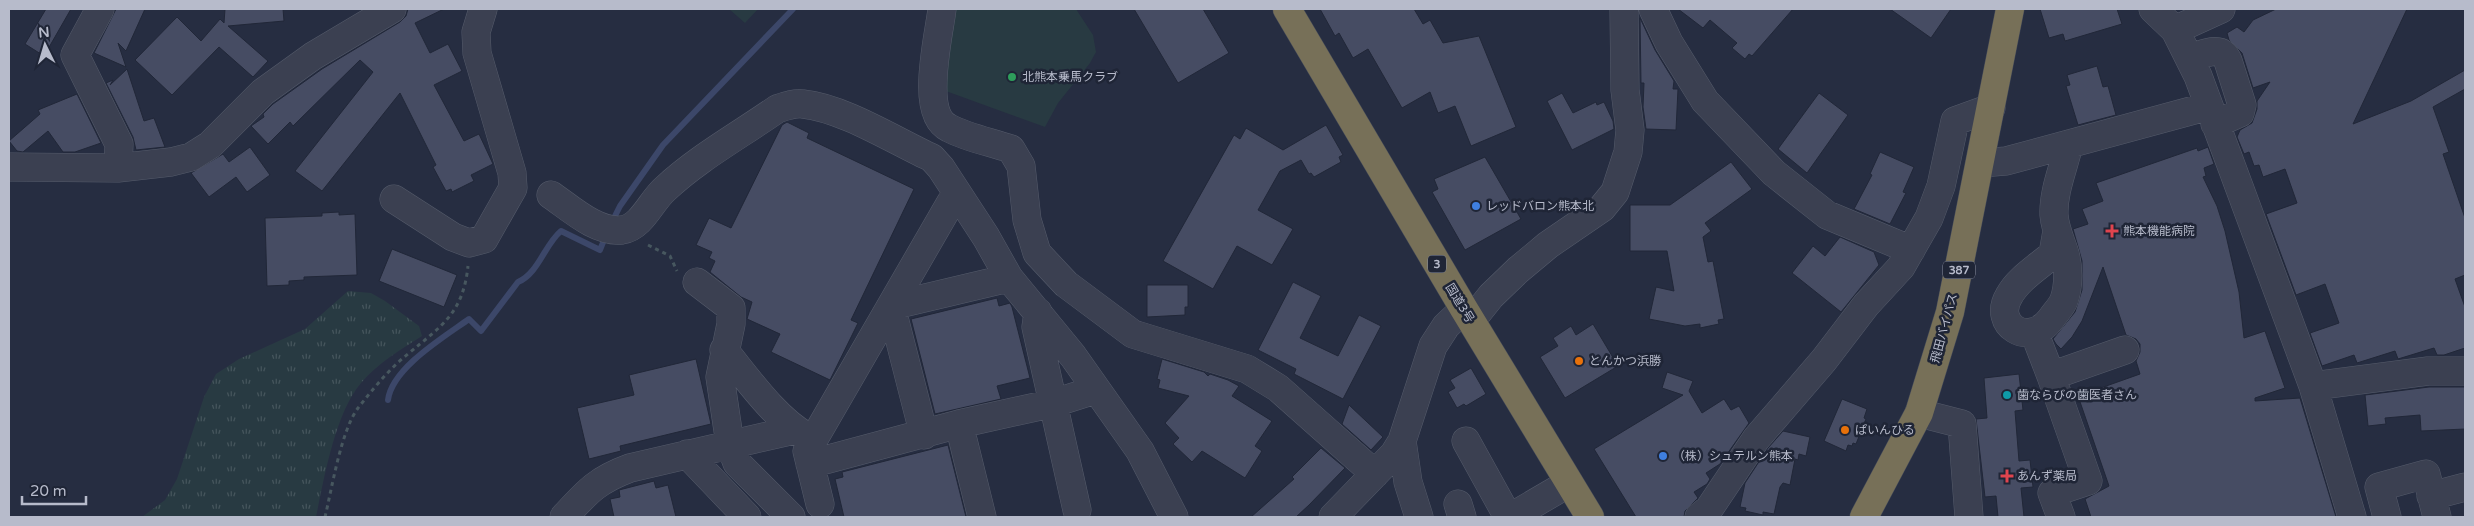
<svg xmlns="http://www.w3.org/2000/svg" width="2474" height="526" viewBox="0 0 2474 526" font-family="'Varela Round','Noto Sans JP',sans-serif">
	<defs>
		<pattern id="grass-tufts" width="24" height="20" patternUnits="userSpaceOnUse" patternTransform="scale(1.25)"><rect width="24" height="20" fill="#283a42"/><path d="M3 7l-1-3M5 7V3M7 7l1-3M15 17l-1-3M17 17v-4M19 17l1-3" fill="none" stroke="#45555c"/></pattern>
	</defs>
	<rect width="100%" height="100%" fill="#262d41"/>
	<path fill="url(#grass-tufts)" d="M348,291L371,293L385,301L419,326L422,336C400,350 378,363 361,383C335,413 324,479 316,517H142L165,500L177,479L204,397L216,374L239,359L305,329Z"/>
	<path fill="#283a42" d="M729,9H758L745,23Z
		M954,9H1076L1093,35L1096,52L1090,63L1058,103L1045,127L943,90Z"/>
	<g fill="none" stroke-linecap="round" stroke-linejoin="round">
		<path stroke="#3c4769" stroke-width="6" d="M611,224L620,206L663,145L793,9
			M388,400C392,368 444,337 469,319L481,331L518,282C538,274 545,244 561,231L600,250L606,235"/>
	</g>
	<path fill="#464c63" stroke="#212738" d="M46,9H71L44,56L25,44Z
		M116,9H145L126,51L118,43L126,67L94,53Z
		M225,9H283L284,21L228,26L268,61L253,77L219,47L172,95L135,60L177,17L201,41L220,19L224,23Z
		M408,9H444L415,23L430,53L448,44L462,71L434,85L464,141L479,134L493,164L471,175L474,181L452,192L451,189L446,191L433,167L436,165L400,93L322,191L295,171L373,72L360,60L293,126L290,122L268,144L251,126L264,117L263,114L273,104L322,69L400,22L406,16Z
		M1134,9H1203L1229,53L1178,83Z
		M1320,9H1414L1423,24L1430,20L1443,43L1479,36L1516,127L1471,146L1455,106L1438,113L1430,92L1402,108L1368,49L1353,58L1339,33L1335,36Z
		M1678,9H1793L1752,56L1749,54L1745,59L1732,48L1737,43L1710,20L1703,28Z
		M1890,9H1951L1931,38Z
		M2040,9H2117L2122,24L2065,41L2063,34L2049,38Z
		M2276,9H2407L2353,124L2411,101L2465,70V89L2433,107L2449,152L2443,154L2465,218V275L2455,279L2465,307V348L2444,355H2437L2434,348L2398,359L2395,351L2357,363L2354,355L2322,366L2310,333L2339,323L2325,284L2296,295L2266,214L2297,203L2285,169L2263,177L2259,165L2254,166L2249,152L2244,154L2237,137L2240,130L2252,123L2257,109V101L2270,82L2253,88L2242,53L2229,40L2227,33L2237,27L2244,32L2253,20Z
		M1640,18L1655,50L1674,81L1673,89H1678L1676,130L1646,129L1643,107L1644,83H1641Z
		M2097,66L2103,87L2108,86L2116,115L2078,125L2066,86L2070,85L2067,75Z
		M127,69L144,121L154,118L165,147L136,150L133,137L106,83L113,80L110,85Z
		M1562,93L1573,113L1596,102L1597,105L1604,102L1613,121L1614,129L1572,150L1547,101Z
		M1819,93L1848,115L1807,173L1778,149Z
		M77,94L101,143L75,152H63L48,131L23,152L17,151L9,141L40,114L38,110Z
		M787,122L809,133L807,138L914,189L851,320L858,323L830,380L771,352L780,334L747,319L752,302L741,297L710,272L715,261L709,258L712,252L696,245L709,218L731,228L782,125Z
		M1326,125L1343,155L1339,157L1341,162L1314,177L1311,173L1309,174L1301,160L1280,171L1258,210L1293,229L1272,265L1237,246L1213,289L1163,261L1234,135L1240,139L1246,128L1283,150Z
		M250,147L270,175L247,192L236,177L209,197L191,173L223,154L229,162Z
		M2208,147L2214,164L2204,168L2206,176L2203,177L2217,206L2225,231L2239,292L2244,338L2265,331L2285,388L2255,398V401L2300,398L2336,517H2091L2085,499L2109,486L2078,396L2140,374L2136,361L2140,352V344L2136,339L2126,335L2103,267L2082,321L2072,337L2061,349L2056,344L2053,339L2075,312L2082,290V261L2073,229L2088,224L2082,209L2103,201L2096,183L2197,148L2198,151Z
		M1880,152L1914,167L1903,192L1906,193L1890,224L1854,209L1872,175L1870,174Z
		M1485,157L1521,219L1465,250L1432,192L1438,189L1434,179Z
		M1731,162L1752,189L1705,223L1711,231L1703,237L1708,262L1713,261L1724,319L1718,320L1719,324L1700,328V324L1685,326L1649,319L1656,287L1674,291L1667,251H1630V205H1670Z
		M339,212V215L355,214L357,275L304,277V280L289,281V285L267,286L265,218L322,216V213Z
		M1840,237L1874,252L1879,265L1841,312L1792,273L1813,246L1825,256Z
		M392,249L457,275L444,307L379,281Z
		M1293,282L1321,296L1300,338L1338,356L1359,315L1381,326L1343,399L1294,374L1296,369L1258,350Z
		M1147,285H1188V307H1185V315L1147,317Z
		M997,298L999,306L1010,303L1012,307L1030,378L997,386L1001,399L935,414L911,319Z
		M1593,324L1618,366L1565,398L1540,357L1558,346L1553,338L1571,326L1576,335Z
		M696,359L711,424L620,446L621,451L589,459L577,408L634,395L629,375Z
		M1162,359L1204,372L1208,376L1210,374L1228,380L1239,386L1232,396L1272,421L1255,446L1262,451L1245,478L1202,451L1192,462L1173,444L1179,438L1165,423L1189,396L1158,388L1160,380L1157,379Z
		M1471,368L1486,394L1466,406L1464,404L1457,408L1448,392L1455,388L1450,380Z
		M1667,372L1693,381L1689,391L1702,413L1724,399L1731,410L1739,406L1749,423L1720,464L1706,473L1710,479L1707,484L1694,492L1698,498L1685,511L1684,517H1636L1594,449L1683,395L1662,388Z
		M2019,374L2023,410L2015,411L2019,461L2030,460L2033,487L2021,488L2024,517H1998L1996,496L1985,497L1976,419L1987,418L1984,378Z
		M2429,387H2465V429L2421,431L2420,415L2385,418L2386,424L2368,426L2365,395Z
		M1842,399L1867,409L1864,418L1866,419L1856,444L1853,443L1852,446L1848,445L1846,451L1824,441Z
		M1349,405L1383,437L1371,450L1342,424Z
		M1783,431L1810,437L1806,456L1799,454L1798,460L1795,459L1790,485L1783,483L1780,487L1774,514L1763,512V515L1745,511L1746,508L1740,507L1745,483L1768,448Z
		M948,445L966,517H844L835,479L843,477L842,472Z
		M1321,448L1345,468L1309,505L1296,517H1251L1294,479L1292,477Z
		M654,481L656,488L668,485L676,517H614L610,499L620,497L619,490Z"/>
	<g fill="none" stroke-linecap="round" stroke-linejoin="round">
		<g stroke="#555b6b" stroke-width="29">
			<path id="minor" d="M100,9L75,55L119,144L118,168
				M942,9C939,36 919,114 949,128C968,138 991,142 1011,149L1021,166L1027,220L1037,253L1066,284L1133,334L1247,369L1278,388L1375,474
				M1653,9L1669,43L1705,101L1774,173L1827,215L1911,250
				M2153,9L2175,30L2198,76L2313,386L2352,517
				M2175,30L2221,9
				M2190,58C2204,54 2221,44 2228,61L2242,105L2240,113L2215,124
				M1981,163L2006,161L2209,106
				M9,167L118,168L171,162L191,157L210,145L263,92L313,56L392,9
				M551,195C570,208 597,233 622,230C642,227 651,201 665,189C698,158 740,135 777,109C786,106 794,103 803,104C843,108 895,141 932,158L941,168L986,237L1009,278L1073,356L1140,451L1174,517
				M394,199L453,237L469,243L484,239L513,188L512,173L477,53L476,32L483,9
				M2057,231L2053,254C2038,267 2018,279 2009,296C1992,324 2028,349 2051,319C2055,313 2062,306 2064,300C2069,286 2069,265 2064,251C2060,239 2055,228 2054,215C2053,191 2064,167 2069,144
				M697,282L731,308V324L720,377L730,444L737,463L791,517
				M1038,312L1036,327L1077,510
				M1471,321L1491,296L1518,270L1548,245L1602,208L1615,192L1628,152L1630,130L1625,90L1624,9
				M2034,332L2051,376L2125,350
				M724,350C747,378 776,420 808,437
				M2051,376L2088,481L2052,493L2061,517
				M2313,386L2428,371H2465
				M1919,413L1962,424L1969,517
				M959,424L982,517
				M924,435L891,306L1009,278
				M1402,441L1408,482L1419,517
				M1466,441L1508,517
				M687,454L747,517
				M810,464L959,424L1054,403L1095,390
				M2431,496L2465,487
				M820,504L807,451L951,202L960,198
				M1458,504L1462,517
				M564,517C587,492 597,480 630,468L794,430
				M1333,517L1394,454L1402,441L1433,346L1446,326L1464,309
				M1511,517L1569,483
				M1699,517L1709,509L1756,439L1824,360L1866,305L1901,267L1929,218L1941,186L1955,121L1991,108
				M2387,517L2379,487L2426,474L2437,517"/>
		</g>
		<g stroke="#424858" stroke-width="29">
			<path id="highway" d="M1287,9L1464,309L1590,517
				M1864,517L1919,413L1950,312L2010,9"/>
		</g>
		<path stroke="#47575f" stroke-width="3" stroke-dasharray="4 4" stroke-linecap="butt" d="M648,245L670,256L677,271
			M325,517C332,488 341,431 358,408C373,389 389,369 408,354C441,326 463,314 468,266"/>
		<use href="#minor" stroke="#3b4051" stroke-width="28"/>
		<use href="#highway" stroke="#777058" stroke-width="28"/>
	</g>
	<circle fill="#2e9e5b" stroke="#1f2536" stroke-width="2" cx="1012" cy="77" r="5"/>
	<g fill="#3f7fe0" stroke="#1f2536" stroke-width="2">
		<circle cx="1476" cy="206" r="5"/>
		<circle cx="1663" cy="456" r="5"/>
	</g>
	<g fill="#e0444e" stroke="#1f2536" stroke-width="2">
		<path d="M2109.5 223.5h5v5h5v5h-5v5h-5v-5h-5v-5h5z"/>
		<path d="M2004.5 468.5h5v5h5v5h-5v5h-5v-5h-5v-5h5z"/>
	</g>
	<g fill="#e8710a" stroke="#1f2536" stroke-width="2">
		<circle cx="1579" cy="361" r="5"/>
		<circle cx="1845" cy="430" r="5"/>
	</g>
	<circle fill="#0f9aa8" stroke="#1f2536" stroke-width="2" cx="2007" cy="395" r="5"/>
	<g text-anchor="middle" dominant-baseline="central" stroke-width="5" stroke-linejoin="round" paint-order="stroke">
		<g fill="#1f2536" stroke="#898e9e" stroke-width="1">
			<rect x="1428" y="255.5" width="18" height="17" rx="4"/>
			<rect x="1943" y="261.5" width="32" height="17" rx="4"/>
		</g>
		<g font-size="11" font-weight="bold" fill="#b7bbcb">
			<text x="1437" y="264">3</text>
			<text x="1959" y="270">387</text>
		</g>
		<g font-size="12" fill="#b7bbcb" stroke="#1f2536" text-anchor="start">
			<text x="1022" y="77">北熊本乗馬クラブ</text>
			<text x="1486" y="206">レッドバロン熊本北</text>
			<text x="2123" y="231">熊本機能病院</text>
			<text x="1589" y="361">とんかつ浜勝</text>
			<text x="2017" y="395">歯ならびの歯医者さん</text>
			<text x="1855" y="430">ぱいんひる</text>
			<text x="1673" y="456">（株）シュテルン熊本</text>
			<text x="2017" y="476">あんず薬局</text>
		</g>
		<g font-size="12" fill="#b7bbcb" stroke="#1f2536">
			<text transform="translate(1460 303) rotate(59)">国道3号</text>
			<text transform="translate(1944 328) rotate(-75)">飛田バイパス</text>
		</g>
	</g>
	<rect width="2474" height="526" fill="none" stroke="#b7bbcb" stroke-width="20"/>
	<g transform="translate(45 45) rotate(355)" stroke="#1f2536" stroke-width="4" paint-order="stroke">
	<path d="M0-4L9 19L0 12L-9 19Z" fill="#b7bbcb"/>
	<text y="-8" font-size="14" font-weight="bold" text-anchor="middle" fill="#b7bbcb">N</text>
	</g>
	<path d="M22 496v8h64v-8" fill="none" stroke="#b7bbcb" stroke-width="2.5"/>
	<text x="30" y="496" font-size="15" fill="#b7bbcb" stroke="#1f2536" stroke-width="4" paint-order="stroke">20 m</text>
</svg>
